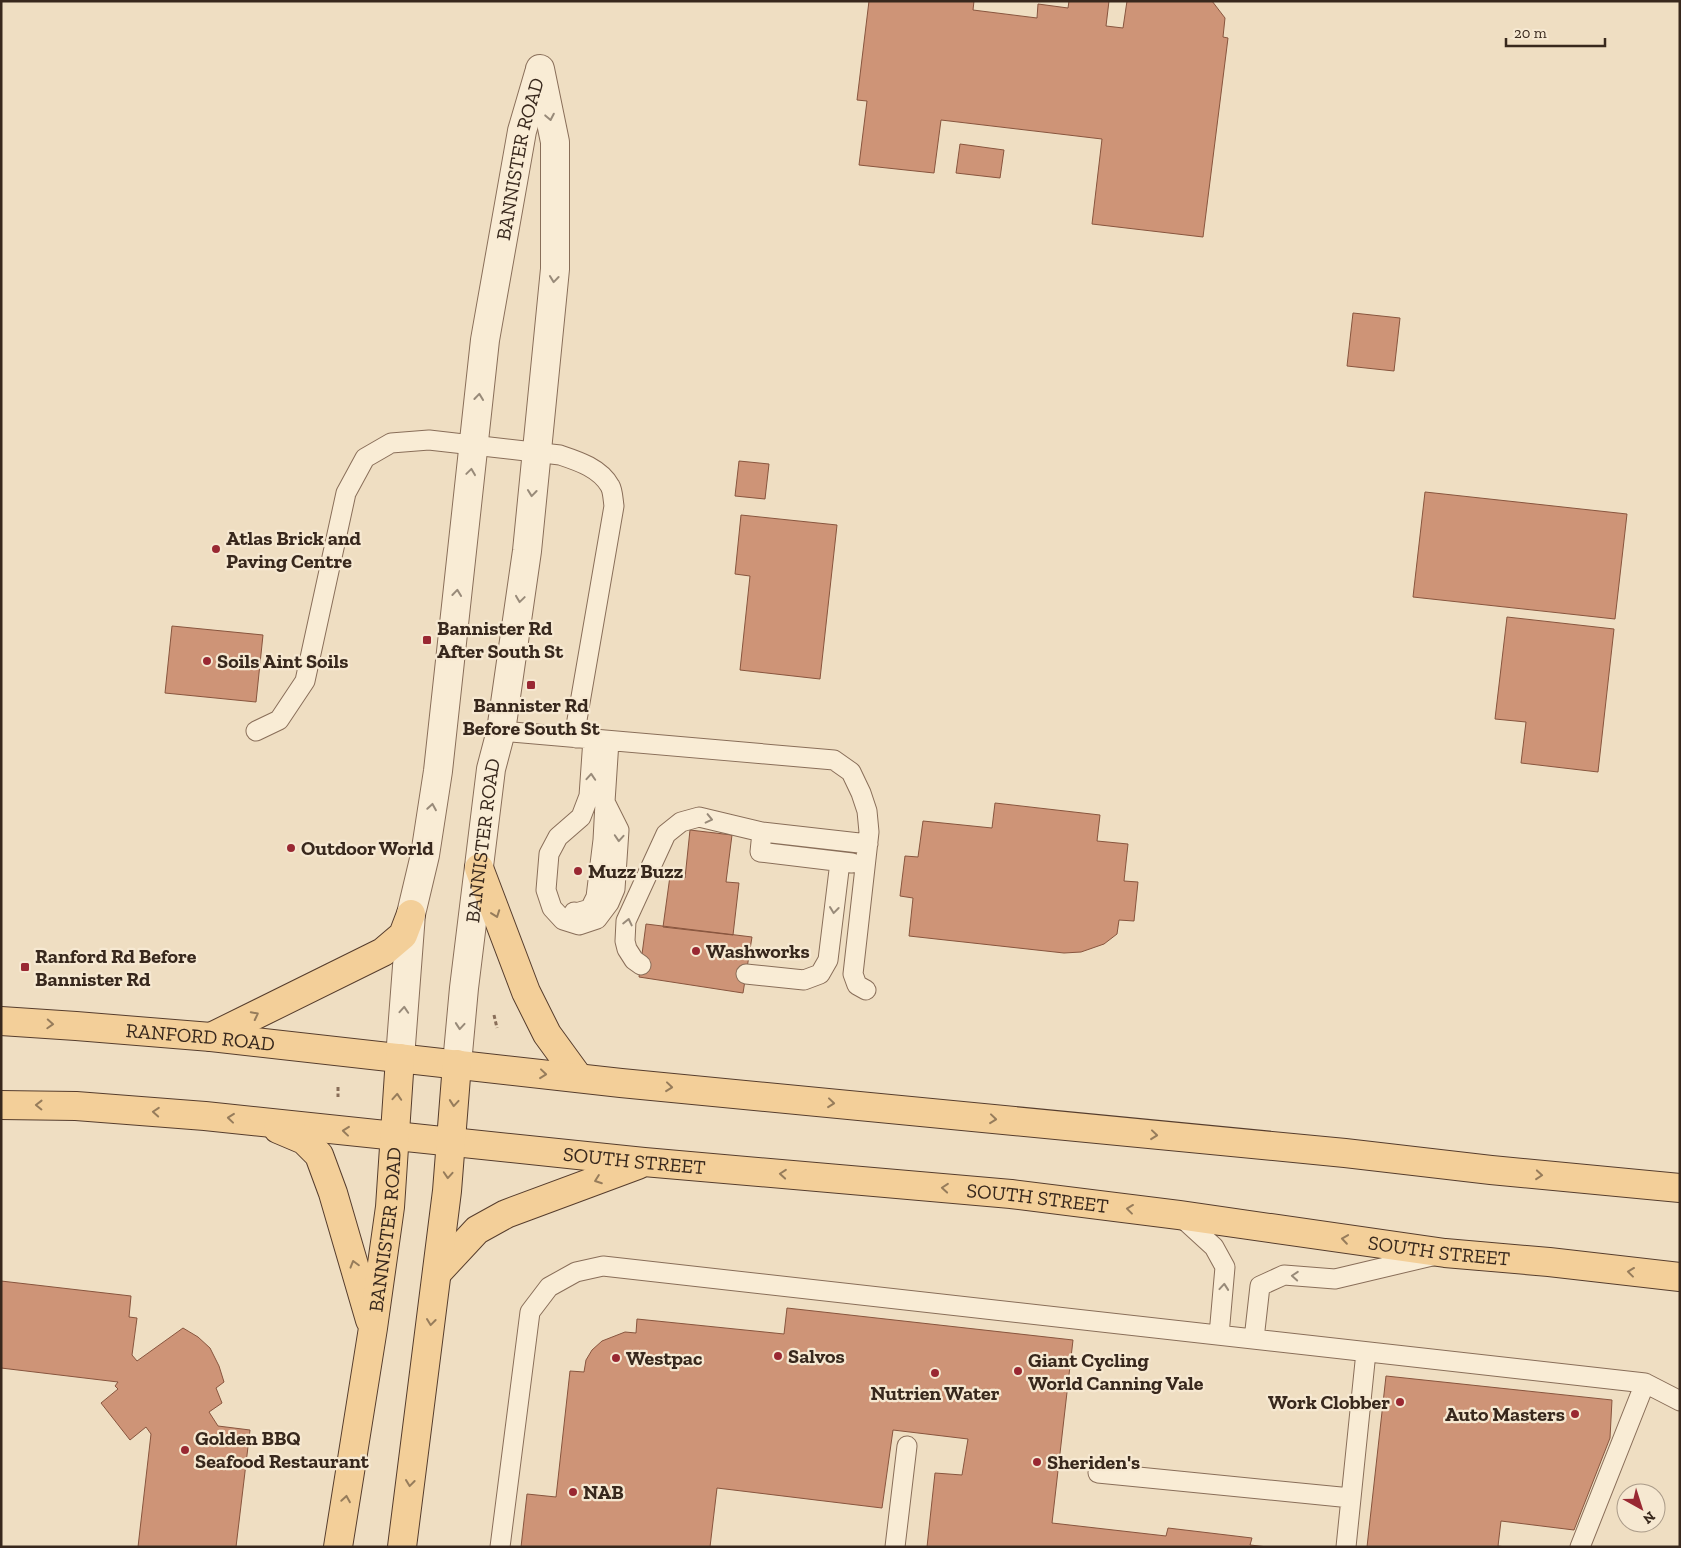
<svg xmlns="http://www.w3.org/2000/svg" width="1681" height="1548" viewBox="0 0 1681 1548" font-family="'Zilla Slab',serif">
	<rect width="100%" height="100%" fill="#efdec2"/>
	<path fill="#ce9477" stroke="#88553e" d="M869,1H974L973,10L1037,18L1038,4L1068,8L1069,1H1109L1106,26L1123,28L1127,1H1212L1225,18L1223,37L1228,38L1203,237L1092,224L1102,139L941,120L934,173L859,165L867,101L857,100Z
		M960,144L1004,150L1000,178L956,173Z
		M1353,313L1400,318L1394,371L1347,366Z
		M739,461L769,464L765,499L735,496Z
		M1425,492L1627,514L1615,619L1413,597Z
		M741,515L837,525L820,679L740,670L750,576L735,574Z
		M1507,617L1614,629L1598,772L1521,763L1526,722L1495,719Z
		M172,626L263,635L256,702L165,693Z
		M995,803L1100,815L1097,841L1128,844L1124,881L1138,882L1134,921L1119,920L1117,934L1104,944L1081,952L1064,953L909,936L913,898L900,896L905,856L918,857L923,821L992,828Z
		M690,830L732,835L726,882L739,883L733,935L663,927L670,876L685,878Z
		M646,924L752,937L743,993L639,977Z
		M1,1281L131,1296L129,1317L137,1318L132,1355L137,1361L183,1328L198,1337L210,1348L219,1366L224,1382L216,1388L222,1403L209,1412L218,1426L250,1430L236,1547H138L151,1434L146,1427L130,1440L101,1403L118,1389L115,1386L118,1382L1,1368Z
		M787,1308L1073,1340L1052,1523L1166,1536L1168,1528L1252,1538L1250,1545L1268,1547H927L935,1473L962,1475L968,1439L893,1430L882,1508L717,1488L710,1547H521L527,1494L556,1497L570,1371L584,1372L586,1360L592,1350L602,1341L625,1332L636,1333L637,1319L784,1334Z
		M1386,1376L1612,1400L1610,1438L1574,1530L1501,1521L1498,1546L1506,1547H1367Z"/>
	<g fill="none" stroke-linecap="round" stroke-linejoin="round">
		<g stroke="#896e59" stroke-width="21">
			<path id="service" d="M256,731L279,720L305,681L346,493L365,458L391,443L429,440L560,455C578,461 600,468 610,486C613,491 613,500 614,506L577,720L576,738
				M501,731L834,760L851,772L861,793L867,811L869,832L853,974L857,985L866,990
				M593,739L589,796L581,817L558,837L549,854L546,890L552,908L563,920L579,925L597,919L609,903L615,889L619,830L605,802L609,741
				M762,832L760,852L852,863
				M574,912L576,913L590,909L596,897L603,840L605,803
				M641,965L634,960L627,949L625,941L626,921L666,834L681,822L699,817L762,832L868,844
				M746,974L804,980L820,974L828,960L840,862
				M1179,1215L1214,1247L1225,1267L1219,1335
				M1254,1339L1260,1286L1284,1275L1335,1279L1432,1256
				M1645,1383L1680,1401
				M1098,1473L1351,1498
				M500,1547L530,1312L549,1287L576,1272L603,1266L1645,1383L1580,1547
				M895,1547L907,1446
				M1346,1547L1366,1352"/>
		</g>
		<g stroke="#896e59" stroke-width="30">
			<g id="minor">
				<path id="s1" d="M400,1058L411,914L425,855L438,771L485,340L522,131L539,73"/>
				<path id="s2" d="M457,1064L464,988L491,769L501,731L527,551L555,269V142L540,69"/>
			</g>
		</g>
		<g stroke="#563d2d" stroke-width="30">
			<g id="primary">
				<path d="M479,868L526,992L547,1034L579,1078"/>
				<path id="s3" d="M1,1021L76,1026L211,1037L621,1083L1345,1153L1491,1170L1680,1188"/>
				<path d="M211,1037L383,952L403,935L411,914"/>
				<path id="s4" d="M1,1105L76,1106L205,1116L644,1162L1011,1194L1179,1215L1445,1253L1549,1262L1680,1277"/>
				<path d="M278,1129L304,1140L319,1155L333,1193L370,1320"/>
				<path d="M437,1273L477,1230L506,1214L638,1165"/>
				<path id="s5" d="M338,1547L373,1328L390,1207L400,1058"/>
				<path d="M402,1547L447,1191L457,1064"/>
			</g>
		</g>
		<path stroke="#896e59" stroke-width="3" stroke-dasharray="4 2.5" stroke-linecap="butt" d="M494,1015L497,1028
			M338,1087V1097"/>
		<use href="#service" stroke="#f9ecd5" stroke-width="19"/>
		<use href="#minor" stroke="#f9ecd5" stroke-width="28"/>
		<use href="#primary" stroke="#f3cf99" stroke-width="28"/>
	</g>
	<defs><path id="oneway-chevron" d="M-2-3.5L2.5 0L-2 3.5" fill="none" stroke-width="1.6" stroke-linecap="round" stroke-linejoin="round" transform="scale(1.25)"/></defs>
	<g stroke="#988a79">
		<use href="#oneway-chevron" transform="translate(550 117) rotate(79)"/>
		<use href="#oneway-chevron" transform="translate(554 279) rotate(96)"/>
		<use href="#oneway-chevron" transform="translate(479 397) rotate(-84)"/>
		<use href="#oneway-chevron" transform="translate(471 472) rotate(-82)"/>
		<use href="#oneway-chevron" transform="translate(532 493) rotate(96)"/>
		<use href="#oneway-chevron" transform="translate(457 593) rotate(-84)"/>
		<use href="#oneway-chevron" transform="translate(520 599) rotate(98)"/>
		<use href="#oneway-chevron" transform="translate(591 777) rotate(-86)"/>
		<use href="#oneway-chevron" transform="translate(432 807) rotate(-81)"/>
		<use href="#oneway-chevron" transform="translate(709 819) rotate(13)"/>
		<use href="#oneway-chevron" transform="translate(619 838) rotate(94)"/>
		<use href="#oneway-chevron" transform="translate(834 910) rotate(97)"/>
		<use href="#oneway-chevron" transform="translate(628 922) rotate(-77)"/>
		<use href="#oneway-chevron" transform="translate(404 1010) rotate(-86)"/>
		<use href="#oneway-chevron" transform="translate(460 1026) rotate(95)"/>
		<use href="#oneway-chevron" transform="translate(1295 1276) rotate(-176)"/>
		<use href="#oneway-chevron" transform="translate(1224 1287) rotate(-85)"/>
	</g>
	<g stroke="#967c5b">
		<use href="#oneway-chevron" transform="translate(496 914) rotate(70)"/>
		<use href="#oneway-chevron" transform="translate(255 1015) rotate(-27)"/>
		<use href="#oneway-chevron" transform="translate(50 1024) rotate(3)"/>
		<use href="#oneway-chevron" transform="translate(543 1074) rotate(6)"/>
		<use href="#oneway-chevron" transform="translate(669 1087) rotate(6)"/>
		<use href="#oneway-chevron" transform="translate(397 1097) rotate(-86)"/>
		<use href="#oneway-chevron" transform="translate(454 1103) rotate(95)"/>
		<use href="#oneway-chevron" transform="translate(831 1103) rotate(6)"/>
		<use href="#oneway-chevron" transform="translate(39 1105) rotate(-179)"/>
		<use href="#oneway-chevron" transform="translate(156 1112) rotate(-176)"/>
		<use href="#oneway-chevron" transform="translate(231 1118) rotate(-174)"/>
		<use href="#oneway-chevron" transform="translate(993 1119) rotate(6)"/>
		<use href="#oneway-chevron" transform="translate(346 1131) rotate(-174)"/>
		<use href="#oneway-chevron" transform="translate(1154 1135) rotate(6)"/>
		<use href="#oneway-chevron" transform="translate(783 1174) rotate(-175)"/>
		<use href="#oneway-chevron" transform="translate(448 1175) rotate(94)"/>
		<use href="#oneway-chevron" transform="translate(1539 1175) rotate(5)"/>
		<use href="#oneway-chevron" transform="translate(598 1180) rotate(160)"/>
		<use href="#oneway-chevron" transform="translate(945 1188) rotate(-175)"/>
		<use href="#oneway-chevron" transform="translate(1130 1209) rotate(-173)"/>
		<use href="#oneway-chevron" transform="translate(1345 1239) rotate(-172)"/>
		<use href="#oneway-chevron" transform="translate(354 1264) rotate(-106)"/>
		<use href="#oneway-chevron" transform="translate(1631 1272) rotate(-173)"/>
		<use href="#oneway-chevron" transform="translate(431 1322) rotate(97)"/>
		<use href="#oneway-chevron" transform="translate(410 1483) rotate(97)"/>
		<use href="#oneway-chevron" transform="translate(346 1499) rotate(-81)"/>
	</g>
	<g fill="#992832" stroke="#f6e8d1" stroke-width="2">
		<circle cx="216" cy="549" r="5"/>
		<rect x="422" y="635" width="10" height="10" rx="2.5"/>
		<circle cx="207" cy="661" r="5"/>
		<rect x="526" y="680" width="10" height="10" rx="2.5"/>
		<circle cx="291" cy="848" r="5"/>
		<circle cx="578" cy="871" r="5"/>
		<circle cx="696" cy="951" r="5"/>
		<rect x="20" y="962" width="10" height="10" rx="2.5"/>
		<circle cx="778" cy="1356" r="5"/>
		<circle cx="616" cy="1358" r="5"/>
		<circle cx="1018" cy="1371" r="5"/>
		<circle cx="935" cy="1373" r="5"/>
		<circle cx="1400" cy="1402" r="5"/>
		<circle cx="1575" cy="1414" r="5"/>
		<circle cx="185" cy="1450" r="5"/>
		<circle cx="1037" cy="1462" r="5"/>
		<circle cx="573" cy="1492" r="5"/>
	</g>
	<g text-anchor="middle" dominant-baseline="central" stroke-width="4.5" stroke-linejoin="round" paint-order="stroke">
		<g font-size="20" fill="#38281d" stroke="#f6e8d1">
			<text stroke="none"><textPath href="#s1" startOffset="908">BANNISTER ROAD</textPath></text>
			<text stroke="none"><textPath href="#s2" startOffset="225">BANNISTER ROAD</textPath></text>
			<text stroke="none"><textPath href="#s3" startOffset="200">RANFORD ROAD</textPath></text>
			<text stroke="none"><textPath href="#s4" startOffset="636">SOUTH STREET</textPath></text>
			<text stroke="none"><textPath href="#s4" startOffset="1041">SOUTH STREET</textPath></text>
			<text stroke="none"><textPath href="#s5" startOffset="321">BANNISTER ROAD</textPath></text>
			<text stroke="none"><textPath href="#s4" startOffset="1446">SOUTH STREET</textPath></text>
		</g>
		<g font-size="20" font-weight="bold" fill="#38281d" stroke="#f6e8d1" text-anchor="start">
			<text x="226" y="538">Atlas Brick and<tspan x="226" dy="23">Paving Centre</tspan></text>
			<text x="437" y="628">Bannister Rd<tspan x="437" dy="23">After South St</tspan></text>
			<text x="217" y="661">Soils Aint Soils</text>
			<text x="531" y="705" text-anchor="middle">Bannister Rd<tspan x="531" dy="23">Before South St</tspan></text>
			<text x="301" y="848">Outdoor World</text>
			<text x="588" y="871">Muzz Buzz</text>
			<text x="706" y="951">Washworks</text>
			<text x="35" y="956">Ranford Rd Before<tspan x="35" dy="23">Bannister Rd</tspan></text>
			<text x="788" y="1356">Salvos</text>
			<text x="626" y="1358">Westpac</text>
			<text x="1028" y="1360">Giant Cycling<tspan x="1028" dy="23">World Canning Vale</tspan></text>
			<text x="935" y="1393" text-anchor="middle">Nutrien Water</text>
			<text x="1390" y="1402" text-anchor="end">Work Clobber</text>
			<text x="1565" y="1414" text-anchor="end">Auto Masters</text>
			<text x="195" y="1438">Golden BBQ<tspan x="195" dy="23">Seafood Restaurant</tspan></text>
			<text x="1047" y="1462">Sheriden's</text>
			<text x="583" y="1492">NAB</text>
		</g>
	</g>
	<rect width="1681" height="1548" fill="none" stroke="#38281d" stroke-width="5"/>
	<g transform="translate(1641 1508) rotate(141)"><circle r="24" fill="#f6e8d1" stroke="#aa9b89"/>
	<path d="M0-4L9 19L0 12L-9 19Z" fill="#992832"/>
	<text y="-8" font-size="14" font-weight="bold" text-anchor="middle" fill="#38281d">N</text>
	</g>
	<path d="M1506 38v8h99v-8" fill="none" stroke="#38281d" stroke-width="2.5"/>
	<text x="1514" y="38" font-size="15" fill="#38281d" stroke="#f6e8d1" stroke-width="4" paint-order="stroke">20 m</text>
</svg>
